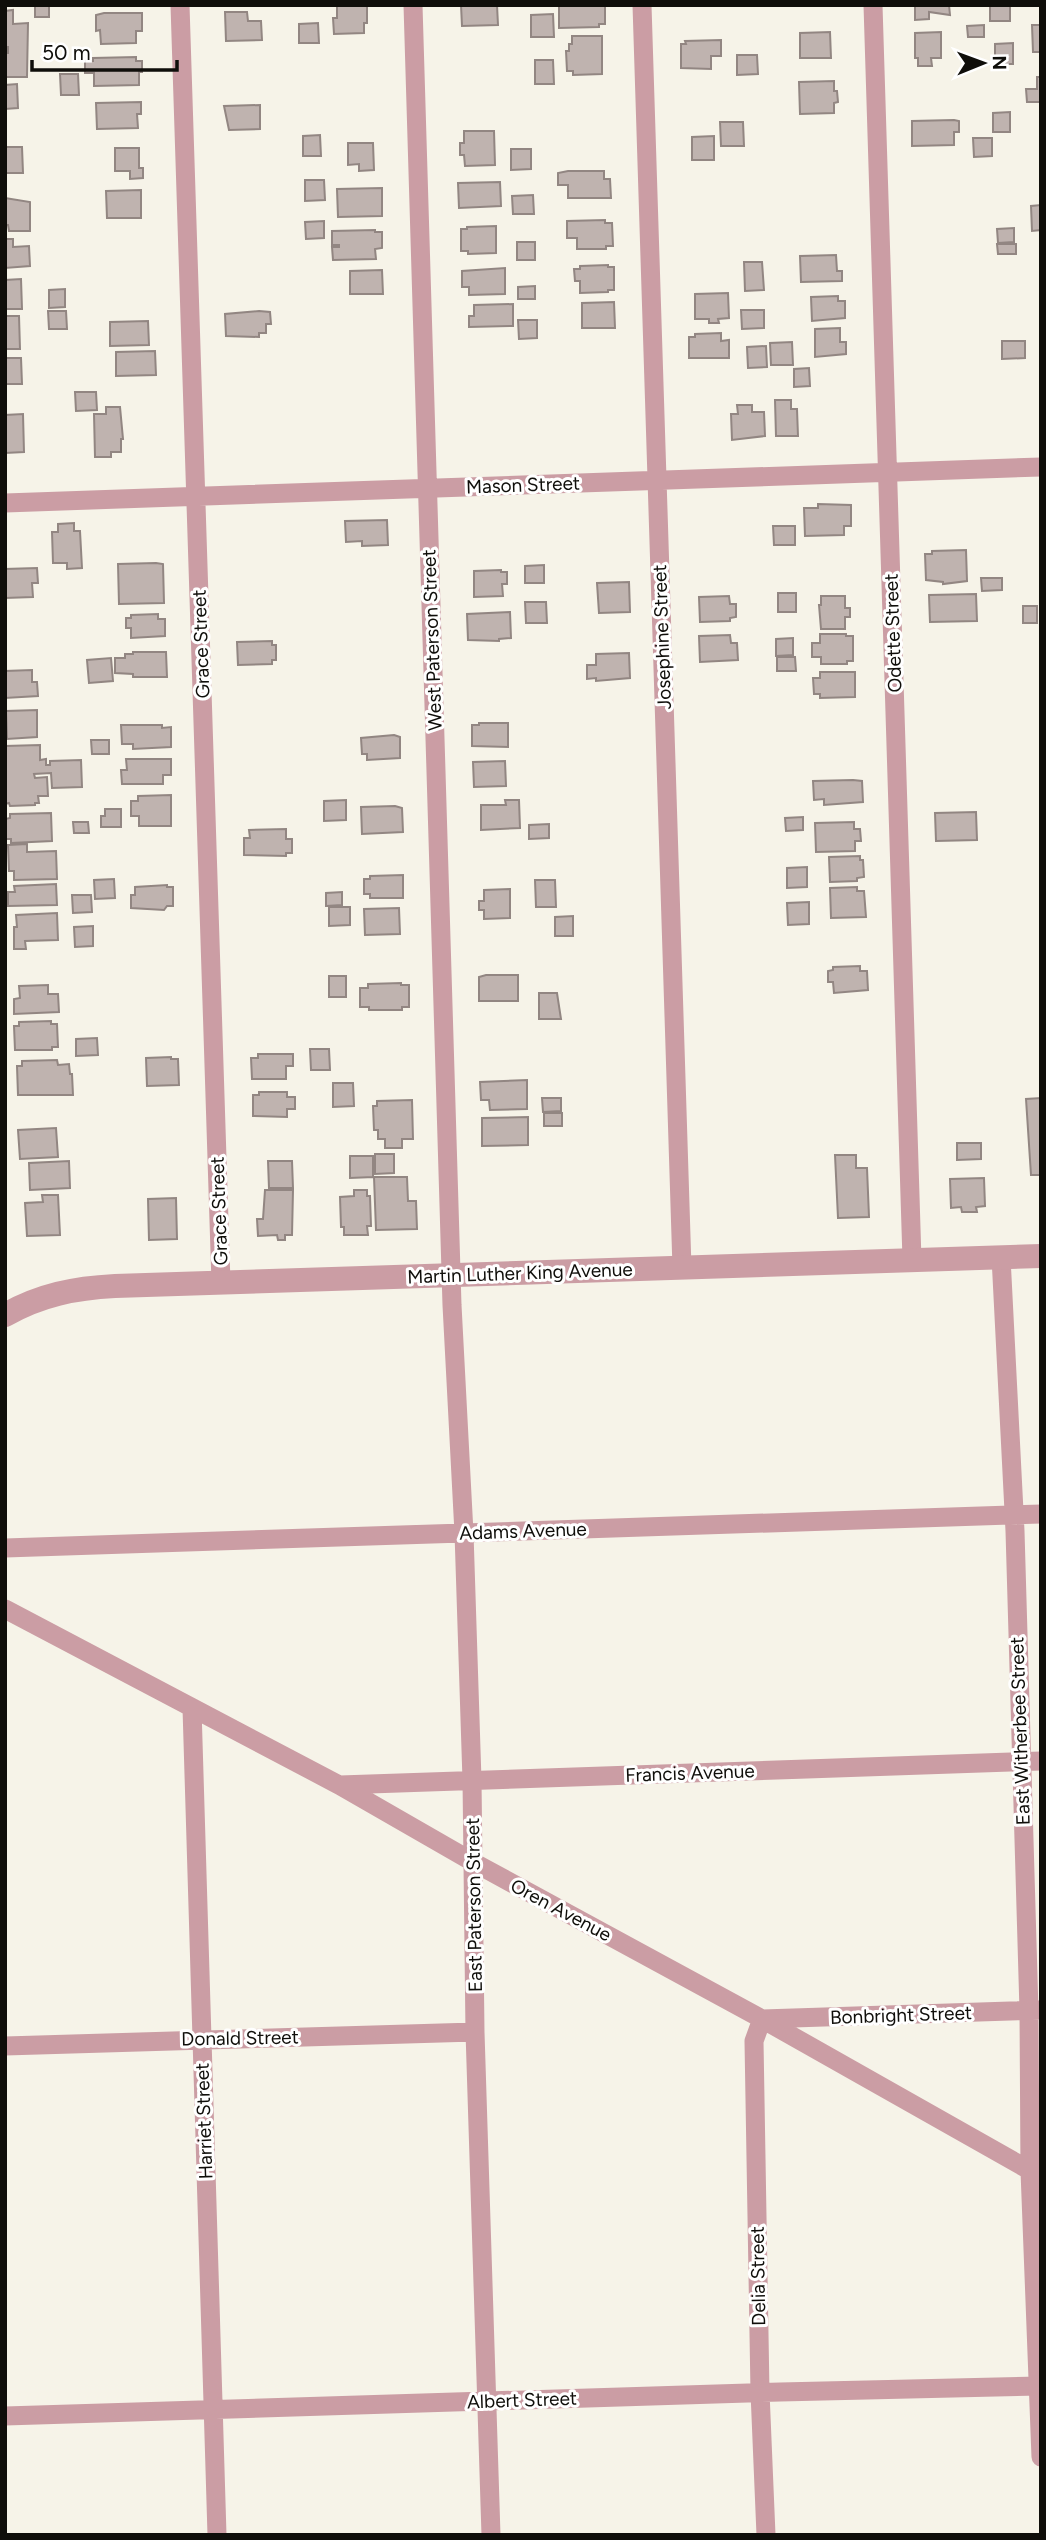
<svg xmlns="http://www.w3.org/2000/svg" width="1046" height="2540" viewBox="0 0 1046 2540" font-family="Figtree,sans-serif">
	<rect width="100%" height="100%" fill="#f6f3e8"/>
	<path fill="#bfb3af" stroke="#928682" stroke-width="2" d="M35,5H49V17H35Z
		M337,5H367V23H364V33L334,34L333,18H337Z
		M461,5H497L498,25L462,26Z
		M559,5H605V24H599V27L559,28Z
		M915,5H949L950,15L929,12V19L915,20Z
		M990,5H1010V21H990Z
		M13,10V24L28,23L27,77H5V53H8V47H5V11Z
		M225,12H247L248,21H261L262,40L226,41Z
		M104,13H142V31H136V43L101,44L100,30L96,31V15Z
		M553,14L554,37H531V15Z
		M318,23L319,43H299V24Z
		M984,25V37H968L967,26Z
		M1032,25H1041V52H1033Z
		M830,32L831,58H800V33Z
		M941,32V58H931L932,66H918V58H915V33Z
		M572,36H602V74L573,75V71H567L566,51H569V44H572Z
		M721,40V56H711V69L681,68V44H686L685,41Z
		M1013,43V64H995V44Z
		M737,55H757L758,74L737,75Z
		M136,57V61H142V72H139V85L94,86V73H85V61H93V58Z
		M535,60H553L554,84H535Z
		M60,74H78L79,95H61Z
		M1037,77H1041V102H1027L1026,89H1037Z
		M834,81V91H837L838,102L834,103V113L800,114L799,82Z
		M17,84L18,108L5,109V85Z
		M141,102V114H137L138,128L97,129L96,103Z
		M260,105V129L229,130L224,106Z
		M1010,112V132H993V113Z
		M954,120L959,121V132H954V145L912,146V121Z
		M720,122H743L744,146H721Z
		M464,131H494L495,165L465,166L464,155H460V143H464Z
		M320,135L321,156H303V136Z
		M714,136V160H692V137Z
		M973,138H992V156L974,157Z
		M348,143H373L374,170L359,171V164L348,165Z
		M5,147H22L23,173H5Z
		M115,148H139V168H143V178L130,179V171H115Z
		M511,149H531V169L511,170Z
		M568,171H604V179H610L611,198H568V185H558V173Z
		M305,180H324L325,200L305,201Z
		M500,182L501,206L459,208L458,183Z
		M382,188V216L338,217L337,189Z
		M141,190V218H107L106,191Z
		M533,195L534,214H513L512,196Z
		M5,198L30,202V231H9L8,225H5Z
		M1041,205V230L1032,231L1031,206Z
		M605,220V223H612L613,246H606V249H577V238H567V221Z
		M324,221V238L306,239L305,222Z
		M496,226V253L468,254V251H461V229H467V227Z
		M1014,228V242L998,243L997,229Z
		M375,230V232H382V248L375,249L376,259L333,260L332,247H339V245H332V231Z
		M5,239H13V247L29,246L30,266L5,268Z
		M517,242H535V260H517Z
		M997,244H1016V254H998Z
		M836,255L837,271H842V281L801,282L800,256Z
		M744,262H762L764,290L745,291Z
		M608,265V267H614V290H608V292L580,293V281H575L574,269H580V266Z
		M505,268V294L469,295V287H462V271Z
		M382,270L383,294H350V271Z
		M21,279L22,309H5V280Z
		M535,286V299H518V287Z
		M65,289V307L49,308V290Z
		M728,293L729,318L718,319L719,323H709V319H695V294Z
		M838,296V301H845V318L812,321L811,297Z
		M614,302L615,328H582V303Z
		M513,304V326L469,327V316H474V305Z
		M741,310H764V328L742,329Z
		M48,311H66L67,329H49Z
		M259,311L270,312L271,324H266V333H259V337L226,336L225,314Z
		M5,316H19L20,349H5Z
		M518,320H537V338L519,339Z
		M148,321L149,345L110,346V322Z
		M840,328V342H846V354L815,357V329Z
		M721,333V341L729,340V358H689V337H695V334Z
		M1002,341H1025V358L1002,359Z
		M792,342L793,365H771L770,343Z
		M766,346L767,367L748,368L747,347Z
		M155,351L156,375L116,376V352Z
		M5,358H21L22,384H5Z
		M809,368L810,386L794,387V369Z
		M75,392H96L97,410L76,411Z
		M775,400H791V409H797L798,436H776Z
		M737,405H752V412H764L765,436L732,440L731,414H738Z
		M106,407H120L123,439H121V452H111V457H95L94,414H106Z
		M23,414L24,452L5,453V415Z
		M818,504L851,505V526H844V535L805,536L804,508H818Z
		M387,520L388,545L362,546V541L346,542L345,521Z
		M74,523V531H80L82,568L67,569V563H53L52,532H58V524Z
		M773,526H795V545H774Z
		M966,550L967,581L943,584V582L926,580L925,554H932V551Z
		M156,563L163,564L164,603L119,604L118,564Z
		M544,565V583H525V566Z
		M37,568L38,583H32L33,597L5,598V569Z
		M501,570V572H507V584H502L503,596L474,597V571Z
		M981,578H1002V590L982,591Z
		M629,582L630,612L599,613L597,583Z
		M778,593H796V612H778Z
		M976,594L977,621L930,622L929,595Z
		M729,596L730,604H736V617L730,618V621L700,622L699,597Z
		M821,596H845V608H850V617H845V629H821L819,605H821Z
		M525,602H546L547,623H526Z
		M1023,606H1037V623H1023Z
		M510,612L511,638L499,639V641L468,640L467,614Z
		M158,614V619H165V636L131,638V628H126V618H131V615Z
		M820,634H846V636H853V661H847V664H821V657H812V643H820Z
		M730,635L731,643H737L738,660L700,662L699,636Z
		M793,638V655L776,656V639Z
		M272,641V645H276V660H272V664L238,665L237,642Z
		M133,652H166L167,677H133V674L115,673V658H125V654H133Z
		M629,653L630,678L596,681V678L587,679V665H596V654Z
		M777,657H795L796,671H777Z
		M111,658L113,681L89,683L87,660Z
		M32,670V682H37L38,696L5,698V671Z
		M820,672H855V697L820,698V694H814L813,678H820Z
		M37,710V737L7,739L6,711Z
		M479,723H508V747L472,746V725H479Z
		M121,725H162V728L171,727V747L133,749V744H122Z
		M394,735L400,737V758L367,760V754H362L361,738Z
		M91,740H109V754H92Z
		M40,745V760L46,759V765H50V761L81,760L82,787L52,788L51,773L34,774L35,778L47,777L48,796H38L39,803H35V805L10,806L9,803L5,804V746Z
		M126,759H171V775H163V784H122L121,770H127Z
		M505,761L506,786L474,787L473,762Z
		M853,780L862,781L863,802L824,805V799L814,800L813,781Z
		M171,795V826H139V816H131V801H138V796Z
		M346,800V820L324,821V801Z
		M505,800H519L520,828L481,830V805H506Z
		M395,806L402,808L403,832L362,834L361,807Z
		M105,809H121V827H101V816H105Z
		M976,812L977,840L936,841L935,813Z
		M51,813L52,841L11,843V839H6L5,819L10,818V814Z
		M803,817V830L786,831L785,818Z
		M73,822H88L89,833H74Z
		M854,822V829H860L861,841H855V851L816,852L815,823Z
		M549,824V838L529,839V825Z
		M286,829V839H292V853H286V856L244,855V838H250L249,830Z
		M27,844V852L56,851L57,879L14,880V871H9L8,845Z
		M860,856V860H863L864,877L857,878V881L830,882L829,857Z
		M807,867V887L787,888V868Z
		M403,875V898H370V894H364V879H370V876Z
		M114,879L115,898L95,899L94,880Z
		M535,880H555L556,907H536Z
		M56,884L57,905L8,906V892H15L14,886Z
		M167,885V887H173V906H167L164,910L131,908V895H135V887Z
		M857,887V891H864L866,917L831,918L830,888Z
		M510,889V918L484,919V910H479V901H484V890Z
		M342,892V905L326,906V893Z
		M72,895H91L92,912L73,913Z
		M809,902V924L788,925L787,903Z
		M329,907H350V925L329,926Z
		M399,908L400,934L365,935L364,909Z
		M57,913L58,940L25,941L26,949H14V927H17L16,915Z
		M573,916V936H555V917Z
		M93,926V946L75,947L74,927Z
		M860,966V971H867L868,990L834,993L833,982H828V971L833,970V967Z
		M486,975H518V1001H479V977Z
		M329,976H346V997H329Z
		M401,983V985H409V1007H402V1010H369V1007H360V988H368V984Z
		M48,985V994H58L59,1012L14,1014V999L20,998L19,986Z
		M539,993H557L561,1019H539Z
		M51,1021V1024H57L58,1047H52V1050H15L14,1026H19V1022Z
		M97,1038L98,1055L76,1056V1039Z
		M310,1049H329L330,1070H311Z
		M258,1054H293V1066H286V1079H252L251,1058H258Z
		M171,1057V1059H178L179,1085L147,1086L146,1058Z
		M57,1060L58,1065L69,1064L70,1074H72L73,1095H18L17,1066H22V1061Z
		M527,1080V1109L490,1110L489,1100H481L480,1082Z
		M333,1083H353L354,1106L333,1107Z
		M259,1092H287V1097H295V1109H287V1117L253,1116V1095H259Z
		M542,1098H561V1111L543,1112Z
		M1041,1098V1175H1031L1026,1099Z
		M412,1100L413,1139H402V1148H385V1139H378V1130H374L373,1106H377V1101Z
		M544,1113H562V1126H544Z
		M528,1117V1145L482,1146V1118Z
		M56,1128L58,1157L20,1159L18,1130Z
		M957,1143H981V1159L957,1160Z
		M375,1154H394V1173L375,1174Z
		M835,1155H856V1168H867L869,1217L838,1218Z
		M350,1156H373V1177L350,1178Z
		M69,1161L70,1188L30,1190L29,1163Z
		M268,1161H292L293,1188H269Z
		M374,1177H407L408,1201H416L417,1229L376,1230Z
		M984,1178L985,1206L976,1207L977,1212H962L961,1207L951,1208L950,1179Z
		M265,1190H293L292,1235H285V1240H278L277,1235L258,1236L257,1219H263Z
		M354,1190H367V1196H370L371,1226H367L368,1235H344V1227H341L340,1197L354,1196Z
		M42,1195H58L60,1235L27,1236L25,1203L43,1202Z
		M176,1198L177,1239L149,1240L148,1199Z"/>
	<g fill="none" stroke-linecap="round" stroke-linejoin="round">
		<path stroke="#cb9da4" stroke-width="19" d="M180,5L221,1283
			M413,5L452,1305L464,1533L472,1780L475,2032L491,2535
			M642,5L682,1268
			M873,5L912,1260
			M5,503L1041,467
			M1001,1257L1015,1531L1029,2011L1030,2171L1041,2457
			M5,1548L1041,1514
			M5,1609L339,1785L473,1862L762,2019L1038,2175
			M192,1708L217,2535
			M340,1785L1041,1761
			M5,2046L475,2032
			M5,2416L780,2392L1039,2386
			M766,2535L760,2392L754,2041L762,2019L1040,2010"/>
		<path stroke="#cb9da4" stroke-width="24" d="M5,1315C40,1295 75,1288 115,1286L1041,1256"/>
	</g>
	<g text-anchor="middle" dominant-baseline="central" stroke-width="6" stroke-linejoin="round" paint-order="stroke">
		<g font-size="19" fill="#0f0e0a" stroke="#fff">
			<text transform="translate(523 485) rotate(-2)">Mason Street</text>
			<text transform="translate(893 633) rotate(-92)">Odette Street</text>
			<text transform="translate(662 637) rotate(-92)">Josephine Street</text>
			<text transform="translate(432 640) rotate(-92)">West Paterson Street</text>
			<text transform="translate(201 644) rotate(-92)">Grace Street</text>
			<text transform="translate(219 1211) rotate(-92)">Grace Street</text>
			<text transform="translate(520 1273) rotate(-2)">Martin Luther King Avenue</text>
			<text transform="translate(523 1531) rotate(-2)">Adams Avenue</text>
			<text transform="translate(1020 1731) rotate(-92)">East Witherbee Street</text>
			<text transform="translate(690 1773) rotate(-2)">Francis Avenue</text>
			<text transform="translate(474 1905) rotate(-91)">East Paterson Street</text>
			<text transform="translate(561 1910) rotate(28)">Oren Avenue</text>
			<text transform="translate(901 2015) rotate(-2)">Bonbright Street</text>
			<text transform="translate(240 2038) rotate(-1)">Donald Street</text>
			<text transform="translate(204 2121) rotate(-92)">Harriet Street</text>
			<text transform="translate(758 2276) rotate(-91)">Delia Street</text>
			<text transform="translate(522 2400) rotate(-2)">Albert Street</text>
		</g>
	</g>
	<rect width="1046" height="2540" fill="none" stroke="#0f0e0a" stroke-width="14"/>
	<g transform="translate(983 63) rotate(89)" stroke="#ffffff" stroke-width="5" paint-order="stroke">
	<path d="M0-5L12 26L0 18L-12 26Z" fill="#0f0e0a"/>
	<text y="-10" font-size="19" font-weight="bold" text-anchor="middle" fill="#0f0e0a">N</text>
	</g>
	<path d="M32 60v10h145v-10" fill="none" stroke="#0f0e0a" stroke-width="3.5"/>
	<text x="42" y="60" font-size="21" fill="#0f0e0a" stroke="#ffffff" stroke-width="5" paint-order="stroke">50 m</text>
</svg>
